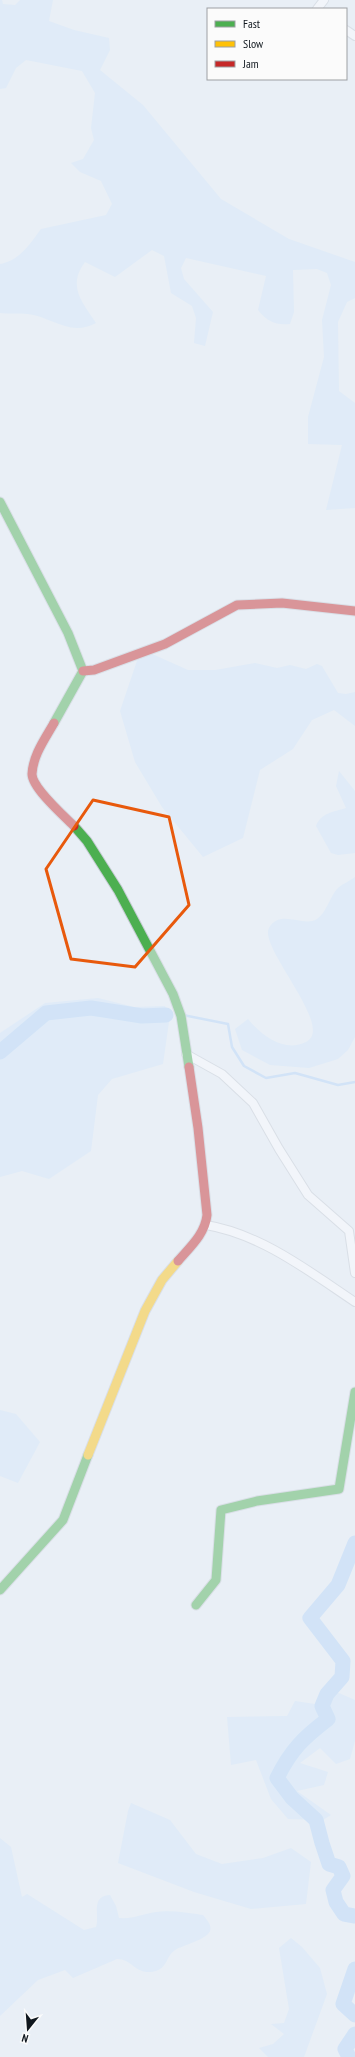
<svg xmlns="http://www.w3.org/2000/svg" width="355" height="2057" viewBox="0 0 355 2057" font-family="'PT Sans Narrow',sans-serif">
	<rect width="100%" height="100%" fill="#e9eff6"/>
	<path fill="#d4e7fa" d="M0,0H2L3,4L15,5L20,0H53L49,21L74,30L109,38L110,50L100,70L143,105L221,199L289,239L355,262V298L347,302L338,322L339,391L355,403V508L326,510L342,445L308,444V417L324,357L322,320L331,285L327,273L317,269L293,270L294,312L290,324C275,325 268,322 258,310L266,276L186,258L181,268L184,279L213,312L205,346L194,343L196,318L192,306L171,293L164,256L152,250L115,277L85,262C67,286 82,302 96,323C70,337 52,317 28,314C19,313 9,314 0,313V264C19,261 30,244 41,229L106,215L112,204L101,181L80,172L71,163L83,159L94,140L91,128L95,93L82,71L26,60L16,68L6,88L0,89Z
		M141,649L188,670H215L255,663L277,668L290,665L306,669L317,664L322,666L338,693L346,694L355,692V726L334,710L312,720L293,749L260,770L243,838L203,857L162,807L135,762L120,711Z
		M339,771L355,791V853L338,855L331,853L316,826C321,813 333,812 346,808L336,786Z
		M355,877V1037L348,1050L338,1059L309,1068L270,1065L242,1050L235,1029L248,1019C261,1035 284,1053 306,1042C336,1028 258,947 269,928C280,908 303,928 317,919C326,913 330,897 337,889C342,884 350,881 355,877Z
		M98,998L134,1007L165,1006L169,1022L163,1064L112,1079L98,1095L91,1151L49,1179L22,1171L0,1177V1033L45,1003Z
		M0,1410L16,1414L40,1442L18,1483L0,1476Z
		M325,1687L355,1700V1741L350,1759L336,1764L320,1748L300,1763L328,1772L324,1785L297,1791L331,1815L323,1820L288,1819L271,1799L256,1760L231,1765L227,1717L287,1716L295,1701L315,1704Z
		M131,1803L170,1820L196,1854L222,1864L263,1858L291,1848L311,1862L306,1904L251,1909L194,1892L118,1863L128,1811Z
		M0,1838L11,1847L22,1897L27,1894L84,1930L96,1927C100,1916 90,1896 110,1895L116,1906L119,1918C134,1919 142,1914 156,1912C171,1910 188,1913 203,1915C207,1920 212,1925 210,1931C206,1940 183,1945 175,1950C165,1957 168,1970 151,1972C134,1973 132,1959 117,1959L73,1978L65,1970L38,1980L0,2016Z
		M291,1938L302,1947L320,1968L327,1994L304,2057H268L259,2048L273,2044L284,2034L271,2024L284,2023L289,2009L279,1948Z"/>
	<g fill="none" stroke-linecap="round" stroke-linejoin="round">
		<path stroke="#b5d6f9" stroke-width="2.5" d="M183,1015L228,1024L232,1047L244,1066L266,1078L295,1073L338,1085L355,1082"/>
		<path stroke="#b5d6f9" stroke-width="15" d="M0,1052L46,1013L91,1008L142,1016L166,1015
			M355,1543L338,1585L310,1618L343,1661L342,1677L327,1694L322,1706L328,1719C303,1738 291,1750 277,1778L292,1798L316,1820L322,1843L329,1864L339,1867L343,1876L333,1890L336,1902L344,1914L355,1916
			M355,1969L343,2004L355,2015
			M349,2057L345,2049L355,2034"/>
		<g stroke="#c6ccd4" stroke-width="10">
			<path id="street" d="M317,9L324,0
				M346,30L355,36
				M186,1054L222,1074L253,1103L279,1149L308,1195L349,1231L355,1273
				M206,1225C261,1234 310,1272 355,1302"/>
		</g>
		<g stroke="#c6ccd4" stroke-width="11">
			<path id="fast" d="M0,502L68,633L83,671L54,723
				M74,826L87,841L118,890L173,994L181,1016L189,1067
				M0,1590L63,1520L88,1455
				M196,1605L216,1580L221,1510L257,1501L339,1489L355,1392"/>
		</g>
		<g stroke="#c6ccd4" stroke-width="11">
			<path id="slow" d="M88,1455L145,1311L162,1280L178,1261"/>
		</g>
		<g stroke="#c6ccd4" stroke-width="11">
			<path id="jam" d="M83,671L94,670L165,644L237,605L282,603L355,611
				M54,723C45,739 33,755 32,774C32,788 64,816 74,826
				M178,1261C190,1247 205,1234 207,1215L198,1128L189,1067"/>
		</g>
		<use href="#street" stroke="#fcfdfe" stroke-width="8"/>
		<use href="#fast" stroke="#4caf50" stroke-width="9"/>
		<use href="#slow" stroke="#ffc107" stroke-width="9"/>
		<use href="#jam" stroke="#c62828" stroke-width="9"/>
	</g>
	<path d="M0 0H355V2057H0ZM93,800L169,817L189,905L135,967L71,959L46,869Z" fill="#e9eff6" fill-opacity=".55" fill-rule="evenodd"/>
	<path fill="none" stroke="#e8590c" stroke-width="3" stroke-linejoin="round" d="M93,800L169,817L189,905L135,967L71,959L46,869Z"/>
	<rect x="207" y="8" width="140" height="72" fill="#fbfbfb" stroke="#9da0a3"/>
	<rect x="215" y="21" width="20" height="6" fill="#4caf50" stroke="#9da0a3"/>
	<text x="243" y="28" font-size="12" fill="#10171e">Fast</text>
	<rect x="215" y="41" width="20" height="6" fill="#ffc107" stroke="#9da0a3"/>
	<text x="243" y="48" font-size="12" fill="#10171e">Slow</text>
	<rect x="215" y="61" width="20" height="6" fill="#c62828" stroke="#9da0a3"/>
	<text x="243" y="68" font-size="12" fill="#10171e">Jam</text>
	<g transform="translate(28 2029) rotate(197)" stroke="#fbfbfb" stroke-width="3" paint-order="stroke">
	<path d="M0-3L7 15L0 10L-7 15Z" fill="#10171e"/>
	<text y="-6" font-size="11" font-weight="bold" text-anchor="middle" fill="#10171e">N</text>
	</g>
</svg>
